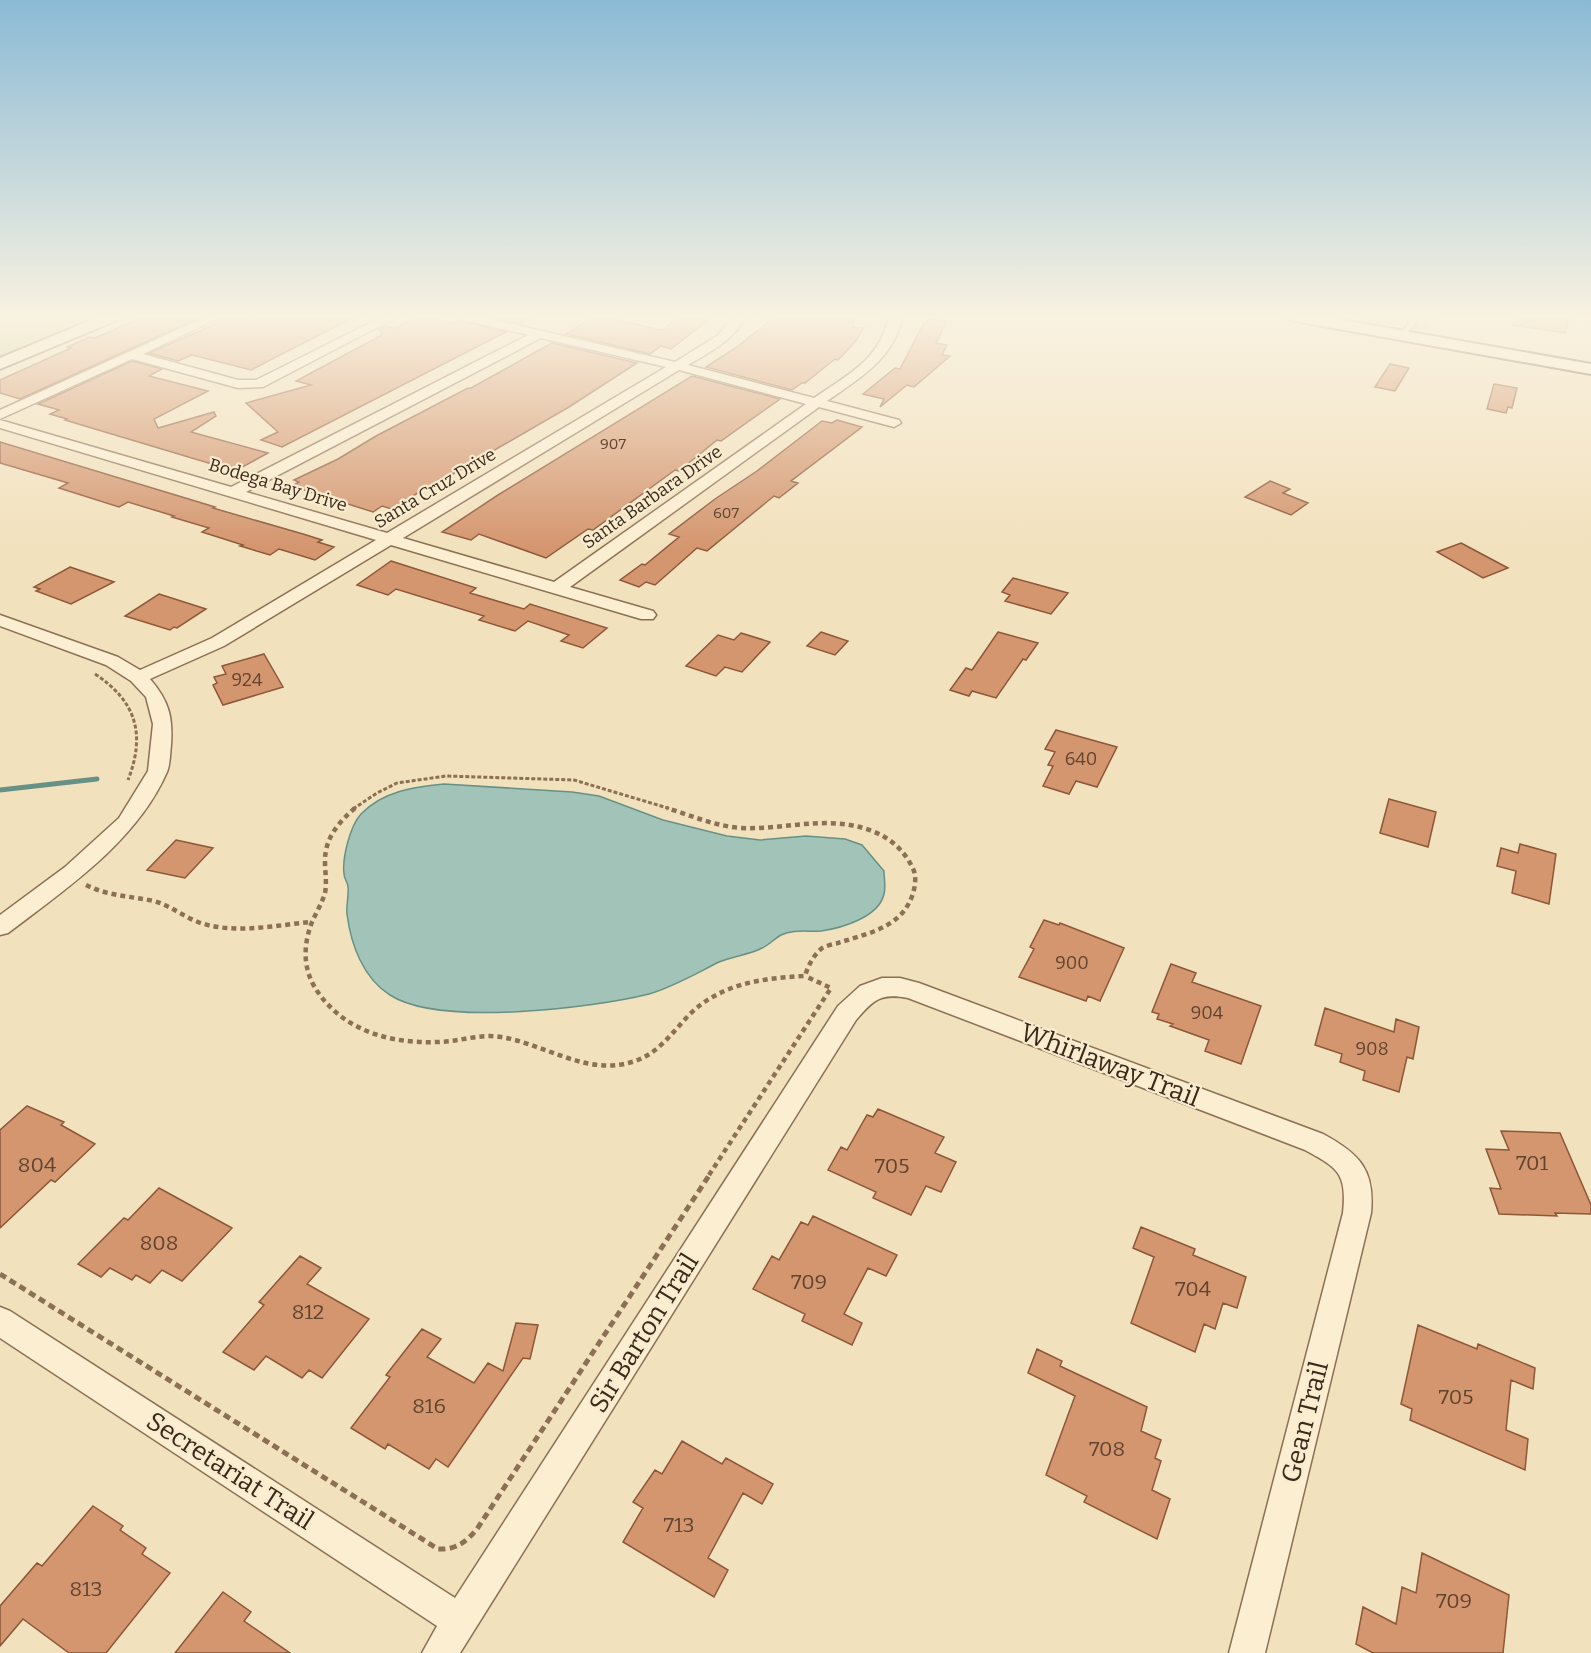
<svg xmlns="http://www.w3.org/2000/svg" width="1591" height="1653" viewBox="0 0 1591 1653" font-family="Bitter,serif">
	<rect width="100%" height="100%" fill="#f2e1bd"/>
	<path fill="#cbd190" d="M0,316H96L0,357Z"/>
	<path fill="#c0c491" d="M1345,316H1434L1427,331Z"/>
	<path fill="#a1c3b8" stroke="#689186" stroke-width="1.5" d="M444,784L572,792L599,796L663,820L727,836L760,840L806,836L845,839L862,845L884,871C884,878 886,887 884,894C879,917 842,928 821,931C808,932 793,929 781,935C774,939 769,945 762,948C749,955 733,956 719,962C697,973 673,987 649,994C593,1008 439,1027 390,995C363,978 351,945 347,914C346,905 349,896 348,887C348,882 344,879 344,874C342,858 350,826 361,814C383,791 414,787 444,784Z"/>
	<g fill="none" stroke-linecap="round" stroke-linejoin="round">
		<path stroke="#689186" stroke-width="5" d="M0,790L97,779"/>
	</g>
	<path fill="#d4966f" stroke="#8d5738" stroke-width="1.5" d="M145,316H176L194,320L20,399L0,393V380L71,348L67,347L90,337L95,338Z
		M225,316H356L251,370L192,355L178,361L149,353L213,325Z
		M419,316L457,324L458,320L506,332L282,447L261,440L278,432L246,403L311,385L296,381L382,335L379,329L385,326L396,328Z
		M487,316H533L520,324Z
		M596,316L662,330L680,316H713L671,349L661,346L650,354L566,334Z
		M776,316H856L852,327L864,328L855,342L838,360L835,359L805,383H802L792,390L706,367L737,347Z
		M1514,316H1569L1565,333L1513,325Z
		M929,319L947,321L936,343L947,345L942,355L950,356L914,387L907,385L880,407L884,399L863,394L895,368L900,369L924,323H927Z
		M552,343L637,363L569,407L448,477L445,476L392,509L382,506L373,512L292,486L299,482L294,480L338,459L376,436L468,388H471Z
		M132,361L162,369L149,376L208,391L154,419L158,428L214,412L216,416L191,432L268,453L235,471L65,420L67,419L50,414L59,410L38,404Z
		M1390,364L1409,368L1395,391L1375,387Z
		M692,376L780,399L721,441L717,440L679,471L675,470L593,530L588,529L546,558L479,534L471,540L442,532L498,495Z
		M1494,384L1517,388L1512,408L1508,407L1506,413L1487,409Z
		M837,420L862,427L791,481L798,483L779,498L774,496L707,551L697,548L655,585L646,582L639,587L620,580L642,564L645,565L679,537L669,534L715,499L757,471L822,421L832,423Z
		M0,442L215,507L213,508L303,534L322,540L318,542L334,547L315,560L279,549L270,555L240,546L243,545L202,532L209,528L172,517L174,516L128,502L119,507L59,488L68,483L0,463Z
		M1270,481L1290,489L1283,493L1308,503L1291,515L1245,497Z
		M1461,543L1508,568L1483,578L1437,552Z
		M391,561L476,588L470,593L524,609L530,604L607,628L583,648L561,641L569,635L528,621L515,631L479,620L484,616L396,589L388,595L357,585Z
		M70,567L114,582L71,604L36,591L40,589L34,587Z
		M1013,578L1068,593L1051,614L1005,601L1010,595L1002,592Z
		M159,594L206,609L177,628L174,627L170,630L125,616Z
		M821,632L848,641L835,655L807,646Z
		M998,632L1038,643L1026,660L1023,659L996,698L972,691L969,696L950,690L966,668L972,670Z
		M741,633L770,642L742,672L725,667L716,676L686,666L718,635L734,640Z
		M264,654L283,687L223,705L213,685L217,683L214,677L226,674L222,666Z
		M1056,730L1117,747L1097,787L1076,781L1069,794L1043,786L1053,766L1048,765L1055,752L1045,749Z
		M1389,799L1436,812L1428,847L1380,833Z
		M176,840L213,848L185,878L147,870Z
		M1520,844L1556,854L1549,904L1512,893L1516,871L1497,866L1501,848L1518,853Z
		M1044,920L1059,925L1060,923L1124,948L1100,1001L1088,996L1086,1001L1019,977L1034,949L1030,947Z
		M1171,964L1196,973L1192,982L1261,1006L1241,1064L1205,1051L1209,1040L1170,1026L1173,1024L1157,1019L1159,1014L1152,1012Z
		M1325,1008L1394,1032L1396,1019L1419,1027L1413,1059L1407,1057L1399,1092L1363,1080L1365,1071L1340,1062L1342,1054L1315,1045Z
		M27,1106L64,1122L61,1125L95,1144L55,1182L51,1180L0,1228V1130Z
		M878,1109L944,1137L935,1153L956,1162L941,1192L926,1186L911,1215L873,1198L876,1192L828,1170L841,1147L847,1150L867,1115L873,1117Z
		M1501,1131L1560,1133L1591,1205V1214L1555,1213L1557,1216L1499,1214L1490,1188L1501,1189L1486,1149L1509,1150Z
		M159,1188L232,1228L182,1281L162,1270L150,1283L136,1275L132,1280L110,1268L101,1277L78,1264L124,1218L128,1220Z
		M813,1216L897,1255L886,1276L868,1268L844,1314L862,1323L852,1345L802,1321L805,1314L753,1289L772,1256L779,1260L801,1222L808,1225Z
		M1141,1227L1195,1249L1193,1255L1246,1277L1237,1308L1223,1303L1215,1329L1204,1324L1195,1352L1131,1323L1154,1257L1133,1248Z
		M300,1256L321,1268L307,1284L369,1319L322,1378L309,1370L302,1378L266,1356L254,1370L223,1352L264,1305L259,1302Z
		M516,1323L538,1325L530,1359L523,1358L448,1467L436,1459L429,1469L388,1444L385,1449L351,1428L390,1377L386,1375L422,1329L441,1339L427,1357L474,1383L488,1363L503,1371Z
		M1418,1325L1477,1349L1478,1344L1535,1368L1533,1389L1511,1380L1506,1430L1528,1439L1525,1470L1410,1420L1412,1409L1401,1404Z
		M1037,1349L1062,1361L1060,1366L1147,1407L1141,1431L1161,1440L1155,1458L1161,1461L1152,1490L1170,1499L1157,1539L1084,1502L1087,1496L1046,1475L1075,1396L1028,1373Z
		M682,1441L722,1464L726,1458L773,1484L762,1504L743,1493L708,1558L728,1570L714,1597L623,1542L643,1508L633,1502L655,1470L662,1474Z
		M93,1506L123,1526L120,1530L146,1548L142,1554L170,1573L106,1653H69L23,1619L0,1646V1606L37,1563L42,1566Z
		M1422,1553L1509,1595L1503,1653H1373L1356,1644L1363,1607L1396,1624L1402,1587L1416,1593Z
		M223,1592L251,1612L244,1621L290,1653H175Z"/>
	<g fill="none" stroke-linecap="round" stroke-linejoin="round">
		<g stroke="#8c7055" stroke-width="4">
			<path id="lane" d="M1409,316H1415L1416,323L1404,336H1400V334L1410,323Z"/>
		</g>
		<g stroke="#8c7055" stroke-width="3">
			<path id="street" d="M208,316H223L143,354L238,380H256L384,316H399L263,387L238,388L132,359L0,419V410Z
				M458,316H478L675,362L717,336L734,316H746C734,340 710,352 688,365L814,398C850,373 878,361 890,316H902C895,358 860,378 827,401L899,420L901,423L894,427L819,407L570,587L653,611L656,615L653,619H641L391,545L224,646L150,679C169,701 173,717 171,745C170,754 170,765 167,772C137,841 66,889 8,933L0,935V915L65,867L119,818L148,771L153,724L146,697L131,681L106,665L0,626V615L118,657L140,670L212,638L376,540L0,428V420L231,487L528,335L460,319ZM541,338L666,367L387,533L246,492ZM679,370L806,404L554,582L403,538Z
				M882,978H900L919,983L1323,1134C1360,1154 1375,1170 1371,1213L1265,1653H1229L1343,1213C1347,1173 1338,1168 1305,1150L908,998C881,993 874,999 856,1020L460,1653H422L437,1626L0,1338V1307L10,1311L455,1598L838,1006L860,986Z"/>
		</g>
		<g stroke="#6d5138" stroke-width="4">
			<path id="secondary" d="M101,316H122L120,319L0,369V358Z
				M1286,316H1320L1591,364V374L1294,321Z"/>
		</g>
		<path stroke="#8c7055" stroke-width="3" stroke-dasharray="4 2" stroke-linecap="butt" d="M95,674C136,701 146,734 128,780
			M353,809L377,793L397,783L446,776L574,780L671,809"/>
		<path stroke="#8c7055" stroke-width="4.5" stroke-dasharray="5 4" stroke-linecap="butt" d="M355,808C338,823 325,838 325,861C325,872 327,883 325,893C322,903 316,913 312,922C302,948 303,973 320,995C350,1036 403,1046 451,1041C467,1039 484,1034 501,1037C545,1044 586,1076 632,1062C657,1055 671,1034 688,1016C719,984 762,978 805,976C808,966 813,956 821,949C825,946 833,944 838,943C865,934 897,929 910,901C914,893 917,880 914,871C906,852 891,838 872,831C828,814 786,830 741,828C715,826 692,816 667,808
			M86,885C108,896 130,896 154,901C172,906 186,919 204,924C239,934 276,925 311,922
			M709,1175L831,988L805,976"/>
		<path stroke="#8c7055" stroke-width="5" stroke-dasharray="7 4.5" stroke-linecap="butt" d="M0,1274L438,1549C456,1550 466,1542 477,1529L710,1174"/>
		<use href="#lane" fill="#fceed1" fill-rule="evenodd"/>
		<use href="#street" fill="#fceed1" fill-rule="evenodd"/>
		<use href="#secondary" fill="#fceed1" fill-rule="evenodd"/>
	</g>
	<linearGradient id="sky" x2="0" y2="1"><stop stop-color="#8bbad5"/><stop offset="0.58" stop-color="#f9f2e1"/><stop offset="1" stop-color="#f9f2e1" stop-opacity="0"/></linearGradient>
	<rect width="1591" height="547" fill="url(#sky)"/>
	<g text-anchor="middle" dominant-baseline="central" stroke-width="4.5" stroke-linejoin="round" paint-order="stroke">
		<g font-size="15" fill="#604430">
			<text x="613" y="444">907</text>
			<text x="726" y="513">607</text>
		</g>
		<g font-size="18" fill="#39291b" stroke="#f9ebce">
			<text transform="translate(278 485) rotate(17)">Bodega Bay Drive</text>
			<text transform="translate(435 488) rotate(-31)">Santa Cruz Drive</text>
			<text transform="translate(652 497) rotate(-35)">Santa Barbara Drive</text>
		</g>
		<g font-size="18" fill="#604430">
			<text x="247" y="680">924</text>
			<text x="1081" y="759">640</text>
			<text x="1072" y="963">900</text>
			<text x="1207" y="1013">904</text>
			<text x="1372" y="1049">908</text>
		</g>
		<g font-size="21" fill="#604430">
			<text x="1532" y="1163">701</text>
			<text x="37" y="1165">804</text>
			<text x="892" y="1166">705</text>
			<text x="159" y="1243">808</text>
			<text x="809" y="1282">709</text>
			<text x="1193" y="1289">704</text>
			<text x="308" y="1312">812</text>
			<text x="1456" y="1397">705</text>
			<text x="429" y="1406">816</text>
			<text x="1107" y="1449">708</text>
			<text x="679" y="1525">713</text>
			<text x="86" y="1589">813</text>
			<text x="1454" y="1601">709</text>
		</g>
		<g font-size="26" fill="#39291b" stroke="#f9ebce">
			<text transform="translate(1110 1065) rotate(21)">Whirlaway Trail</text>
			<text transform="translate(644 1333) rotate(-58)">Sir Barton Trail</text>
			<text transform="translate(1305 1422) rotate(-76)">Gean Trail</text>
			<text transform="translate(230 1471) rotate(33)">Secretariat Trail</text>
		</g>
	</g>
</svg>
